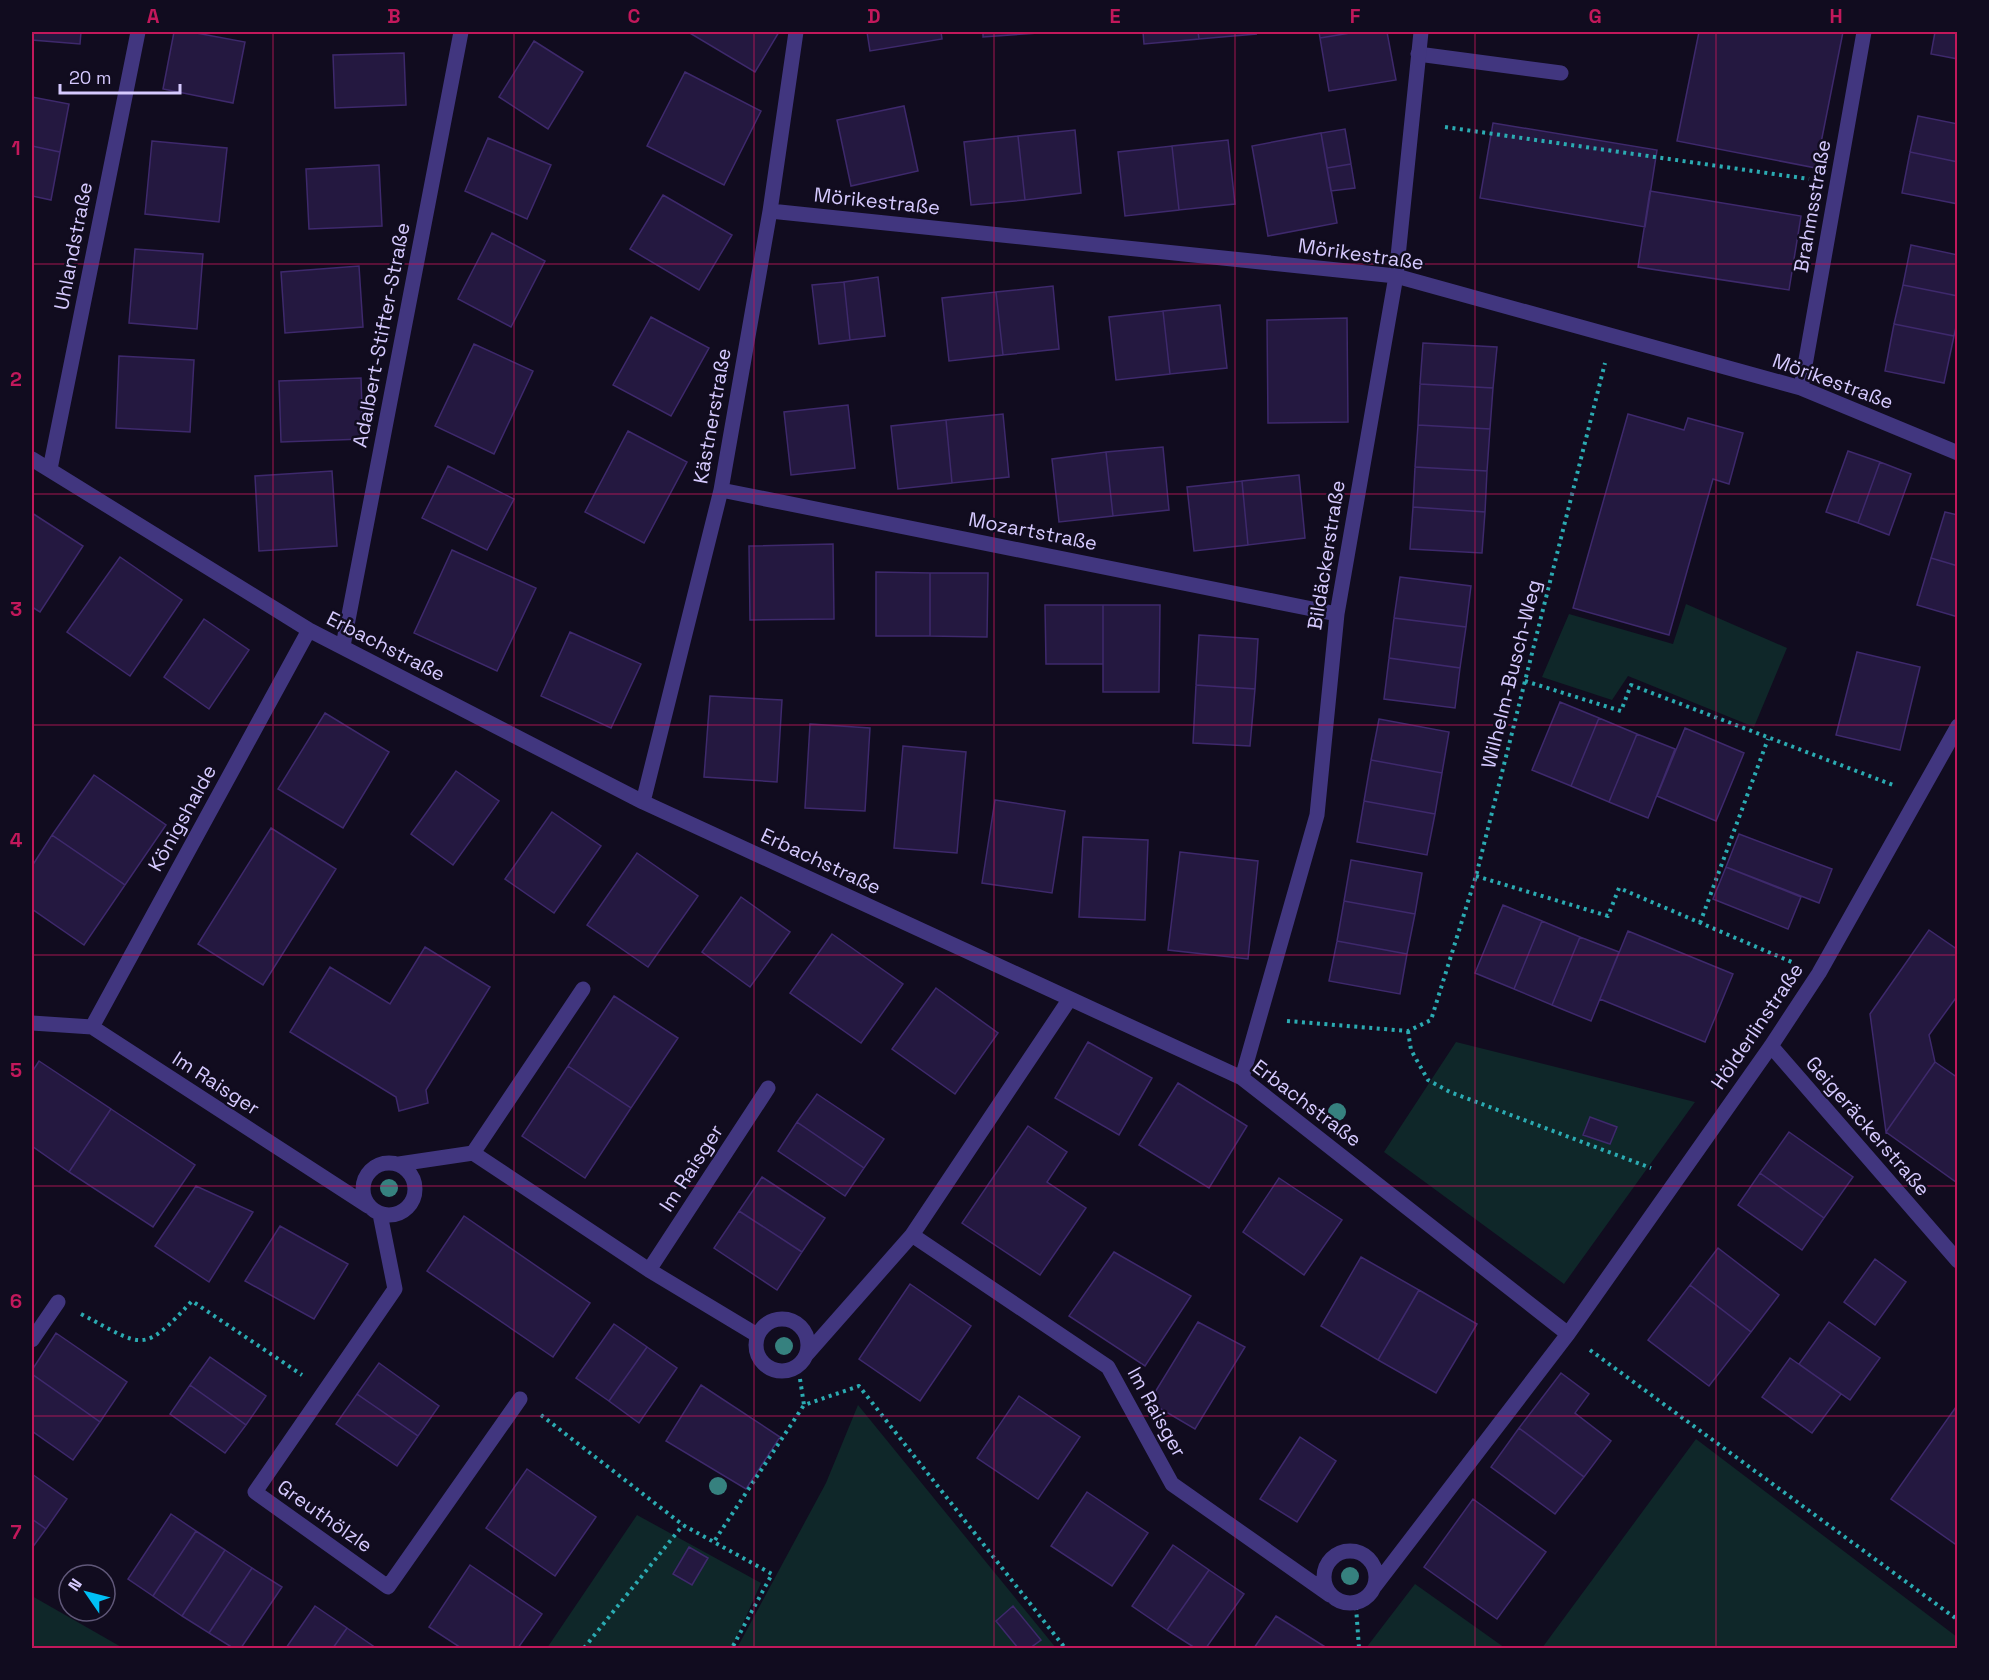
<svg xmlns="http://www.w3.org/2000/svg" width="1989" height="1680" viewBox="0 0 1989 1680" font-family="'Space Grotesk',sans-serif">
	<rect width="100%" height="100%" fill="#110c1f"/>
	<path fill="#0f2729" d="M1686,604L1787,648L1754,727L1628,676L1612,700L1542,677L1569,614L1673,644Z
		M1456,1042L1695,1102L1564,1284L1384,1152Z
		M858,1405L1056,1648H737L826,1483Z
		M1696,1439L1957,1637V1648H1542Z
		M637,1515L761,1583L732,1648H547Z
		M1415,1584L1505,1648H1366Z
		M32,1596L123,1648H32Z"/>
	<path fill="#241840" stroke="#3e296c" stroke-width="1.5" d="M32,32H81L80,44L32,40Z
		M174,32H191L245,42L233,103L163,89Z
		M688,32H779L755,72Z
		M867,32H941L942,39L870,51Z
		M983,32H1038V33L983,37Z
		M1143,32H1198L1199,39L1144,44Z
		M1198,32H1255L1256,34L1199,39Z
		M1319,32H1356L1320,38Z
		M1356,32H1387L1396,80L1329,91L1320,38Z
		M1699,32H1843L1816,168L1677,141Z
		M1935,32H1958V59L1931,54Z
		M534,41L583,72L548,129L499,97Z
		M404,53L406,105L335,108L333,55Z
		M685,72L761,111L724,185L647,146Z
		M32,97L69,104L60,152L32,146Z
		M904,106L918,171L851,186L837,120Z
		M1918,116L1958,124V162L1910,152Z
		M1493,123L1657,150L1645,227L1480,198Z
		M1345,129L1351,164L1327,168L1321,133Z
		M1075,130L1081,193L1025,200L1018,136Z
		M1321,133L1337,223L1268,236L1252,146Z
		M1018,136L1025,200L971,205L964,142Z
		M488,138L551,165L527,219L465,191Z
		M1228,140L1235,204L1179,210L1172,146Z
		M152,141L227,148L219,222L145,214Z
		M32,146L60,152L51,200L32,196Z
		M1172,146L1179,210L1125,216L1118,152Z
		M1910,152L1958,162V204L1902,193Z
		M1351,164L1355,188L1331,191L1327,168Z
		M379,165L382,226L309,229L306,169Z
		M1650,191L1801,216L1789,290L1638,267Z
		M663,195L732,235L699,290L630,249Z
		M492,233L545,261L511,327L458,299Z
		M1911,245L1958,255V296L1903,285Z
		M135,249L203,254L197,329L129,323Z
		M359,266L363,327L285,333L281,272Z
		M878,277L885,336L850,340L844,282Z
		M844,282L850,340L819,344L812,285Z
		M1903,285L1958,296V318L1954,336L1894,324Z
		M1053,286L1059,349L1003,355L996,292Z
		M996,292L1003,355L949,361L942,298Z
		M1220,305L1227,368L1170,374L1163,311Z
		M1163,311L1170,374L1116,380L1109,317Z
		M651,317L709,348L671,416L613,385Z
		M1347,318L1348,422L1268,423L1267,320Z
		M1894,324L1954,336L1944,383L1885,371Z
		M1423,343L1497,347L1493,388L1420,384Z
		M474,344L533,371L494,454L435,426Z
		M119,356L194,360L190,432L116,428Z
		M361,378L363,439L281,442L279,381Z
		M1420,384L1493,388L1490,429L1418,425Z
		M848,405L855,468L791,475L784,412Z
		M1003,414L1009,477L952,483L946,420Z
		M1628,414L1684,430L1688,418L1743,433L1729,484L1713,479L1669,635L1573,608Z
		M946,420L952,483L898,489L891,426Z
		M1418,425L1490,429L1487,471L1415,467Z
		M628,431L687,462L644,543L585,512Z
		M1163,447L1169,510L1113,516L1106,452Z
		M1848,451L1880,462L1858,523L1826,512Z
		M1106,452L1113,516L1059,522L1052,459Z
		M1880,462L1911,474L1889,535L1858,523Z
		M448,466L514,499L487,550L422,518Z
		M1415,467L1487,471L1485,512L1413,507Z
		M332,471L337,546L259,551L255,476Z
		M1299,475L1305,538L1248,545L1242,481Z
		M1242,481L1248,545L1194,551L1187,487Z
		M1413,507L1485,512L1482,553L1410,549Z
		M1945,512L1958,515V566L1931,558Z
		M32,513L83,546L40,612L32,607Z
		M833,544L834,619L750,620L749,546Z
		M452,550L536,588L497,671L414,633Z
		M120,557L182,600L130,676L67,632Z
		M1931,558L1958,566V617L1917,605Z
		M876,572L930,573V636H876Z
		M930,573H988L987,637L930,636Z
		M1400,577L1471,586L1466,627L1394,618Z
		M1045,605H1103V664H1046Z
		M1103,605H1160L1159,692H1103Z
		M1394,618L1466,627L1460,668L1389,658Z
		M204,619L249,650L209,709L164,677Z
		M570,632L641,664L611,728L541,696Z
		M1199,635L1258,639L1255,689L1196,685Z
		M1857,652L1920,667L1900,750L1836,735Z
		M1389,658L1460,668L1455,708L1384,699Z
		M1196,685L1255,689L1250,746L1193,743Z
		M710,696L782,700L777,782L704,777Z
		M1560,702L1599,718L1571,786L1532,770Z
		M325,713L389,752L343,828L278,789Z
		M1599,718L1637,734L1609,802L1571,786Z
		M1379,719L1449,732L1442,773L1371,760Z
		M810,724L870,728L865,811L805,808Z
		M1685,728L1744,753L1716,821L1657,796Z
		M1637,734L1675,749L1648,818L1609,802Z
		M903,746L966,752L957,853L894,848Z
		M1371,760L1442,773L1435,814L1364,801Z
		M456,771L499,801L453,865L411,834Z
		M94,775L166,825L125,885L52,835Z
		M995,800L1065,811L1052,893L982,883Z
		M1364,801L1435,814L1427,855L1357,842Z
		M552,812L601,846L554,913L505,879Z
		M271,828L336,869L263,985L198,944Z
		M1739,834L1832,869L1819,903L1726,867Z
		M52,835L125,885L84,945L32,909V866Z
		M1083,837L1148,840L1145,920L1079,917Z
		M1180,852L1258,861L1248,959L1168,950Z
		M637,853L698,896L648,967L587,925Z
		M1351,860L1422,873L1415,914L1344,901Z
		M1726,867L1801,897L1788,929L1713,899Z
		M741,897L790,932L750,987L702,952Z
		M1344,901L1415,914L1407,954L1337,941Z
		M1503,905L1542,921L1514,989L1475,973Z
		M1542,921L1580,937L1552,1005L1514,989Z
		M1929,930L1958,950V995L1929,1035L1935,1062L1886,1132L1870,1014Z
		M1628,931L1733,974L1705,1042L1600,999Z
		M832,934L903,984L861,1043L790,993Z
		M1580,937L1619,952L1591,1021L1552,1005Z
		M1337,941L1407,954L1400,994L1329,981Z
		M425,947L490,987L426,1090L428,1103L399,1111L396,1097L290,1032L330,967L390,1004Z
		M936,988L998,1033L955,1094L892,1049Z
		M614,996L678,1038L631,1108L568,1066Z
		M1088,1042L1152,1078L1119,1135L1055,1098Z
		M39,1061L111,1109L69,1172L32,1146V1072Z
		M1935,1062L1958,1078L1956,1182L1886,1132Z
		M568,1066L631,1108L585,1178L522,1136Z
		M1178,1083L1247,1126L1209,1188L1139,1145Z
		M817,1094L884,1139L864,1168L797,1122Z
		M111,1109L195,1165L153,1227L69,1172Z
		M1590,1117L1617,1127L1610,1144L1583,1135Z
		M797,1122L864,1168L845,1196L778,1151Z
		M1028,1126L1067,1152L1047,1182L1086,1208L1040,1275L962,1223Z
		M1789,1132L1853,1177L1824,1218L1760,1173Z
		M1760,1173L1824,1218L1802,1250L1738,1205Z
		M762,1177L825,1218L802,1252L739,1211Z
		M1279,1178L1342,1220L1304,1275L1243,1232Z
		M196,1186L253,1212L209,1282L155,1246Z
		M739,1211L802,1252L777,1290L714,1248Z
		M464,1216L590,1303L553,1357L427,1271Z
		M280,1226L348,1264L314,1319L245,1281Z
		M1718,1248L1779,1295L1751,1332L1690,1285Z
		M1114,1252L1191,1296L1145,1366L1069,1316Z
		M1361,1257L1419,1290L1378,1360L1321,1326Z
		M1875,1259L1906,1282L1875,1325L1844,1302Z
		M910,1284L971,1326L920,1401L859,1359Z
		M1690,1285L1751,1332L1709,1386L1648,1340Z
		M1419,1290L1477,1324L1436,1393L1378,1360Z
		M1198,1322L1245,1347L1195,1429L1149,1402Z
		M1829,1322L1880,1358L1850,1400L1799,1364Z
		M614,1324L647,1347L609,1401L576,1378Z
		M56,1333L127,1382L100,1422L32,1374V1370Z
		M647,1347L677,1368L639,1423L609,1401Z
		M210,1357L266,1396L246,1425L190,1385Z
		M1790,1358L1841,1394L1812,1433L1762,1397Z
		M379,1363L439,1406L418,1436L357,1394Z
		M1561,1373L1589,1394L1575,1413L1611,1441L1584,1477L1519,1428Z
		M32,1374L100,1422L73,1460L32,1431Z
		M190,1385L246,1425L225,1453L170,1414Z
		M701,1385L780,1437L746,1489L666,1441Z
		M357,1394L418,1436L397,1466L336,1424Z
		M1019,1396L1080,1437L1038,1499L977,1458Z
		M1958,1404V1546L1891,1499Z
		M1519,1428L1584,1477L1555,1514L1491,1467Z
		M1300,1437L1336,1461L1297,1522L1260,1499Z
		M527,1469L596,1517L555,1576L486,1528Z
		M32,1474L67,1499L46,1529L32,1519Z
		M1087,1492L1148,1533L1112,1586L1051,1546Z
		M1473,1499L1546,1552L1497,1619L1424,1567Z
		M171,1514L196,1531L153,1596L128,1579Z
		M32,1519L46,1529L32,1548Z
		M196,1531L225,1550L182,1616L153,1596Z
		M1173,1545L1209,1570L1167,1630L1132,1606Z
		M689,1547L708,1558L692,1585L673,1574Z
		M225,1550L252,1568L209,1633L182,1616Z
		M470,1565L542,1614L518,1648H461L429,1627Z
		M252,1568L282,1587L241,1648H233L209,1633Z
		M1209,1570L1244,1594L1206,1648H1195L1167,1630Z
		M315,1606L347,1628L333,1648H286Z
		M1013,1606L1041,1640L1030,1648H1018L996,1621Z
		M1276,1616L1327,1648H1254Z
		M347,1628L376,1648H333Z"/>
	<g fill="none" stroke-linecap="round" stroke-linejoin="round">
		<path stroke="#2babb2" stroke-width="4" stroke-dasharray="3 4.5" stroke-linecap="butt" d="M1445,127L1809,179
			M1525,681L1621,711L1631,685L1893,785
			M1476,876L1608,916L1619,888L1794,963
			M1700,923L1768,739
			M1287,1021L1408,1031L1431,1020L1476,876L1605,363
			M1408,1031L1411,1050L1428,1080L1450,1092L1651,1168
			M81,1314C144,1347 142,1355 192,1301L302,1375
			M1590,1350L1958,1620
			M800,1379L804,1405L859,1386L1065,1648
			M541,1415L683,1525L772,1574L732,1648
			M715,1540L804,1405
			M1356,1607L1359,1648
			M584,1648L683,1525"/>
		<path stroke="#41367f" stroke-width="15" d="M1418,54L1561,73"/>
		<path stroke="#41367f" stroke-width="15" d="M770,211L1396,276L1801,388L1958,453
			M1801,388L1864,32
			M32,459L309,630L643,802L1242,1078L1568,1334
			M50,469L138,32
			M721,490L1337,614
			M343,646L461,32
			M643,802L721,490L770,211L796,32
			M32,1023L92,1027L368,1206
			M92,1027L309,630
			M1771,1046L1958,1261
			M1242,1078L1317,815L1337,614L1396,276L1421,32
			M473,1153L583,989
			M363 1189a26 26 0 1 1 52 0a26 26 0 1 1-52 0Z
			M399,1164L473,1153L649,1270L757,1335
			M380,1214L395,1289L255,1492L388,1587L520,1399
			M912,1235L1108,1367L1172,1484L1330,1595
			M649,1270L768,1088
			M756 1345a26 26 0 1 1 52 0a26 26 0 1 1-52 0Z
			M32,1340L58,1302
			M807,1354L912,1235L1069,1000
			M1324 1577a26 26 0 1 1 52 0a26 26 0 1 1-52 0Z
			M1375,1586L1568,1334L1771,1046L1819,973L1958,726"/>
	</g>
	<g fill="#36817f">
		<circle cx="1337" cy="1112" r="9"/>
		<circle cx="389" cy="1188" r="9"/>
		<circle cx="784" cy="1346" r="9"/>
		<circle cx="718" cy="1486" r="9"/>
		<circle cx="1350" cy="1576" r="9"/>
	</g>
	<path fill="none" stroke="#c2185b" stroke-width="1.5" stroke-opacity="0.55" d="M273,32V1648M514,32V1648M754,32V1648M994,32V1648M1235,32V1648M1475,32V1648M1716,32V1648M32,264H1958M32,494H1958M32,725H1958M32,955H1958M32,1186H1958M32,1416H1958"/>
	<g text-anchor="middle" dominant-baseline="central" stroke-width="5" stroke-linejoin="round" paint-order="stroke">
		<g font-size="20" fill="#d6caff" stroke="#110c1f">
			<text transform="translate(877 201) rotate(6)">Mörikestraße</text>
			<text transform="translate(1812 206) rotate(-80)">Brahmsstraße</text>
			<text transform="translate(73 246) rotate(-79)">Uhlandstraße</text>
			<text transform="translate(1361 254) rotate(8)">Mörikestraße</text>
			<text transform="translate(381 335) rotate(-79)">Adalbert-Stifter-Straße</text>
			<text transform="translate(1833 381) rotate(20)">Mörikestraße</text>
			<text transform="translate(712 416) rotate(-80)">Kästnerstraße</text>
			<text transform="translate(1033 531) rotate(11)">Mozartstraße</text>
			<text transform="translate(1326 555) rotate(-81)">Bildäckerstraße</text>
			<text transform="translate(386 646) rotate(27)">Erbachstraße</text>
			<text transform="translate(1511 674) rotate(-76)">Wilhelm-Busch-Weg</text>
			<text transform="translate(182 818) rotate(-61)">Königshalde</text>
			<text transform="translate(821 861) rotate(25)">Erbachstraße</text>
			<text transform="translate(1757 1026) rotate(-56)">Hölderlinstraße</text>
			<text transform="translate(216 1083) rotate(33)">Im Raisger</text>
			<text transform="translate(1307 1103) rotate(37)">Erbachstraße</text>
			<text transform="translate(1868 1126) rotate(49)">Geigeräckerstraße</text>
			<text transform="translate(691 1168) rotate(-57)">Im Raisger</text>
			<text transform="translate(1157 1412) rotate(61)">Im Raisger</text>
			<text transform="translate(325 1516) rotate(35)">Greuthölzle</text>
		</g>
	</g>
	<rect width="1989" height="1680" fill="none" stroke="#110c1f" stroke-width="66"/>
	<g transform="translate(87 1593) rotate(305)"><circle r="28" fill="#110c1f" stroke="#605879" stroke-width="1.5"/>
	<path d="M0-4.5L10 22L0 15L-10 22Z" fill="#00c0f5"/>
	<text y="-9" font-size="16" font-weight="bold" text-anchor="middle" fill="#d6caff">N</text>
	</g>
	<path d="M60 84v9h120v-9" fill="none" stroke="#d6caff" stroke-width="3"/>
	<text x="69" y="84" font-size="18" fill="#d6caff" stroke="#110c1f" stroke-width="4.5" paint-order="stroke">20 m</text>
	<rect x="33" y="33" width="1923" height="1614" fill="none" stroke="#c2185b" stroke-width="2"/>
	<g font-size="20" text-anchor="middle" font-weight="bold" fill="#c2185b">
		<text x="153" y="23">A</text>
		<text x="394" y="23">B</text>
		<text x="634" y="23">C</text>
		<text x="874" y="23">D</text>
		<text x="1115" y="23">E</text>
		<text x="1355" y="23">F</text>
		<text x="1595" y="23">G</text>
		<text x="1836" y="23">H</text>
		<text x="16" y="155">1</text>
		<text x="16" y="386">2</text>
		<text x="16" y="616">3</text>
		<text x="16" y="847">4</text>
		<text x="16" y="1077">5</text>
		<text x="16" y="1308">6</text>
		<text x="16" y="1539">7</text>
	</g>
</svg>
